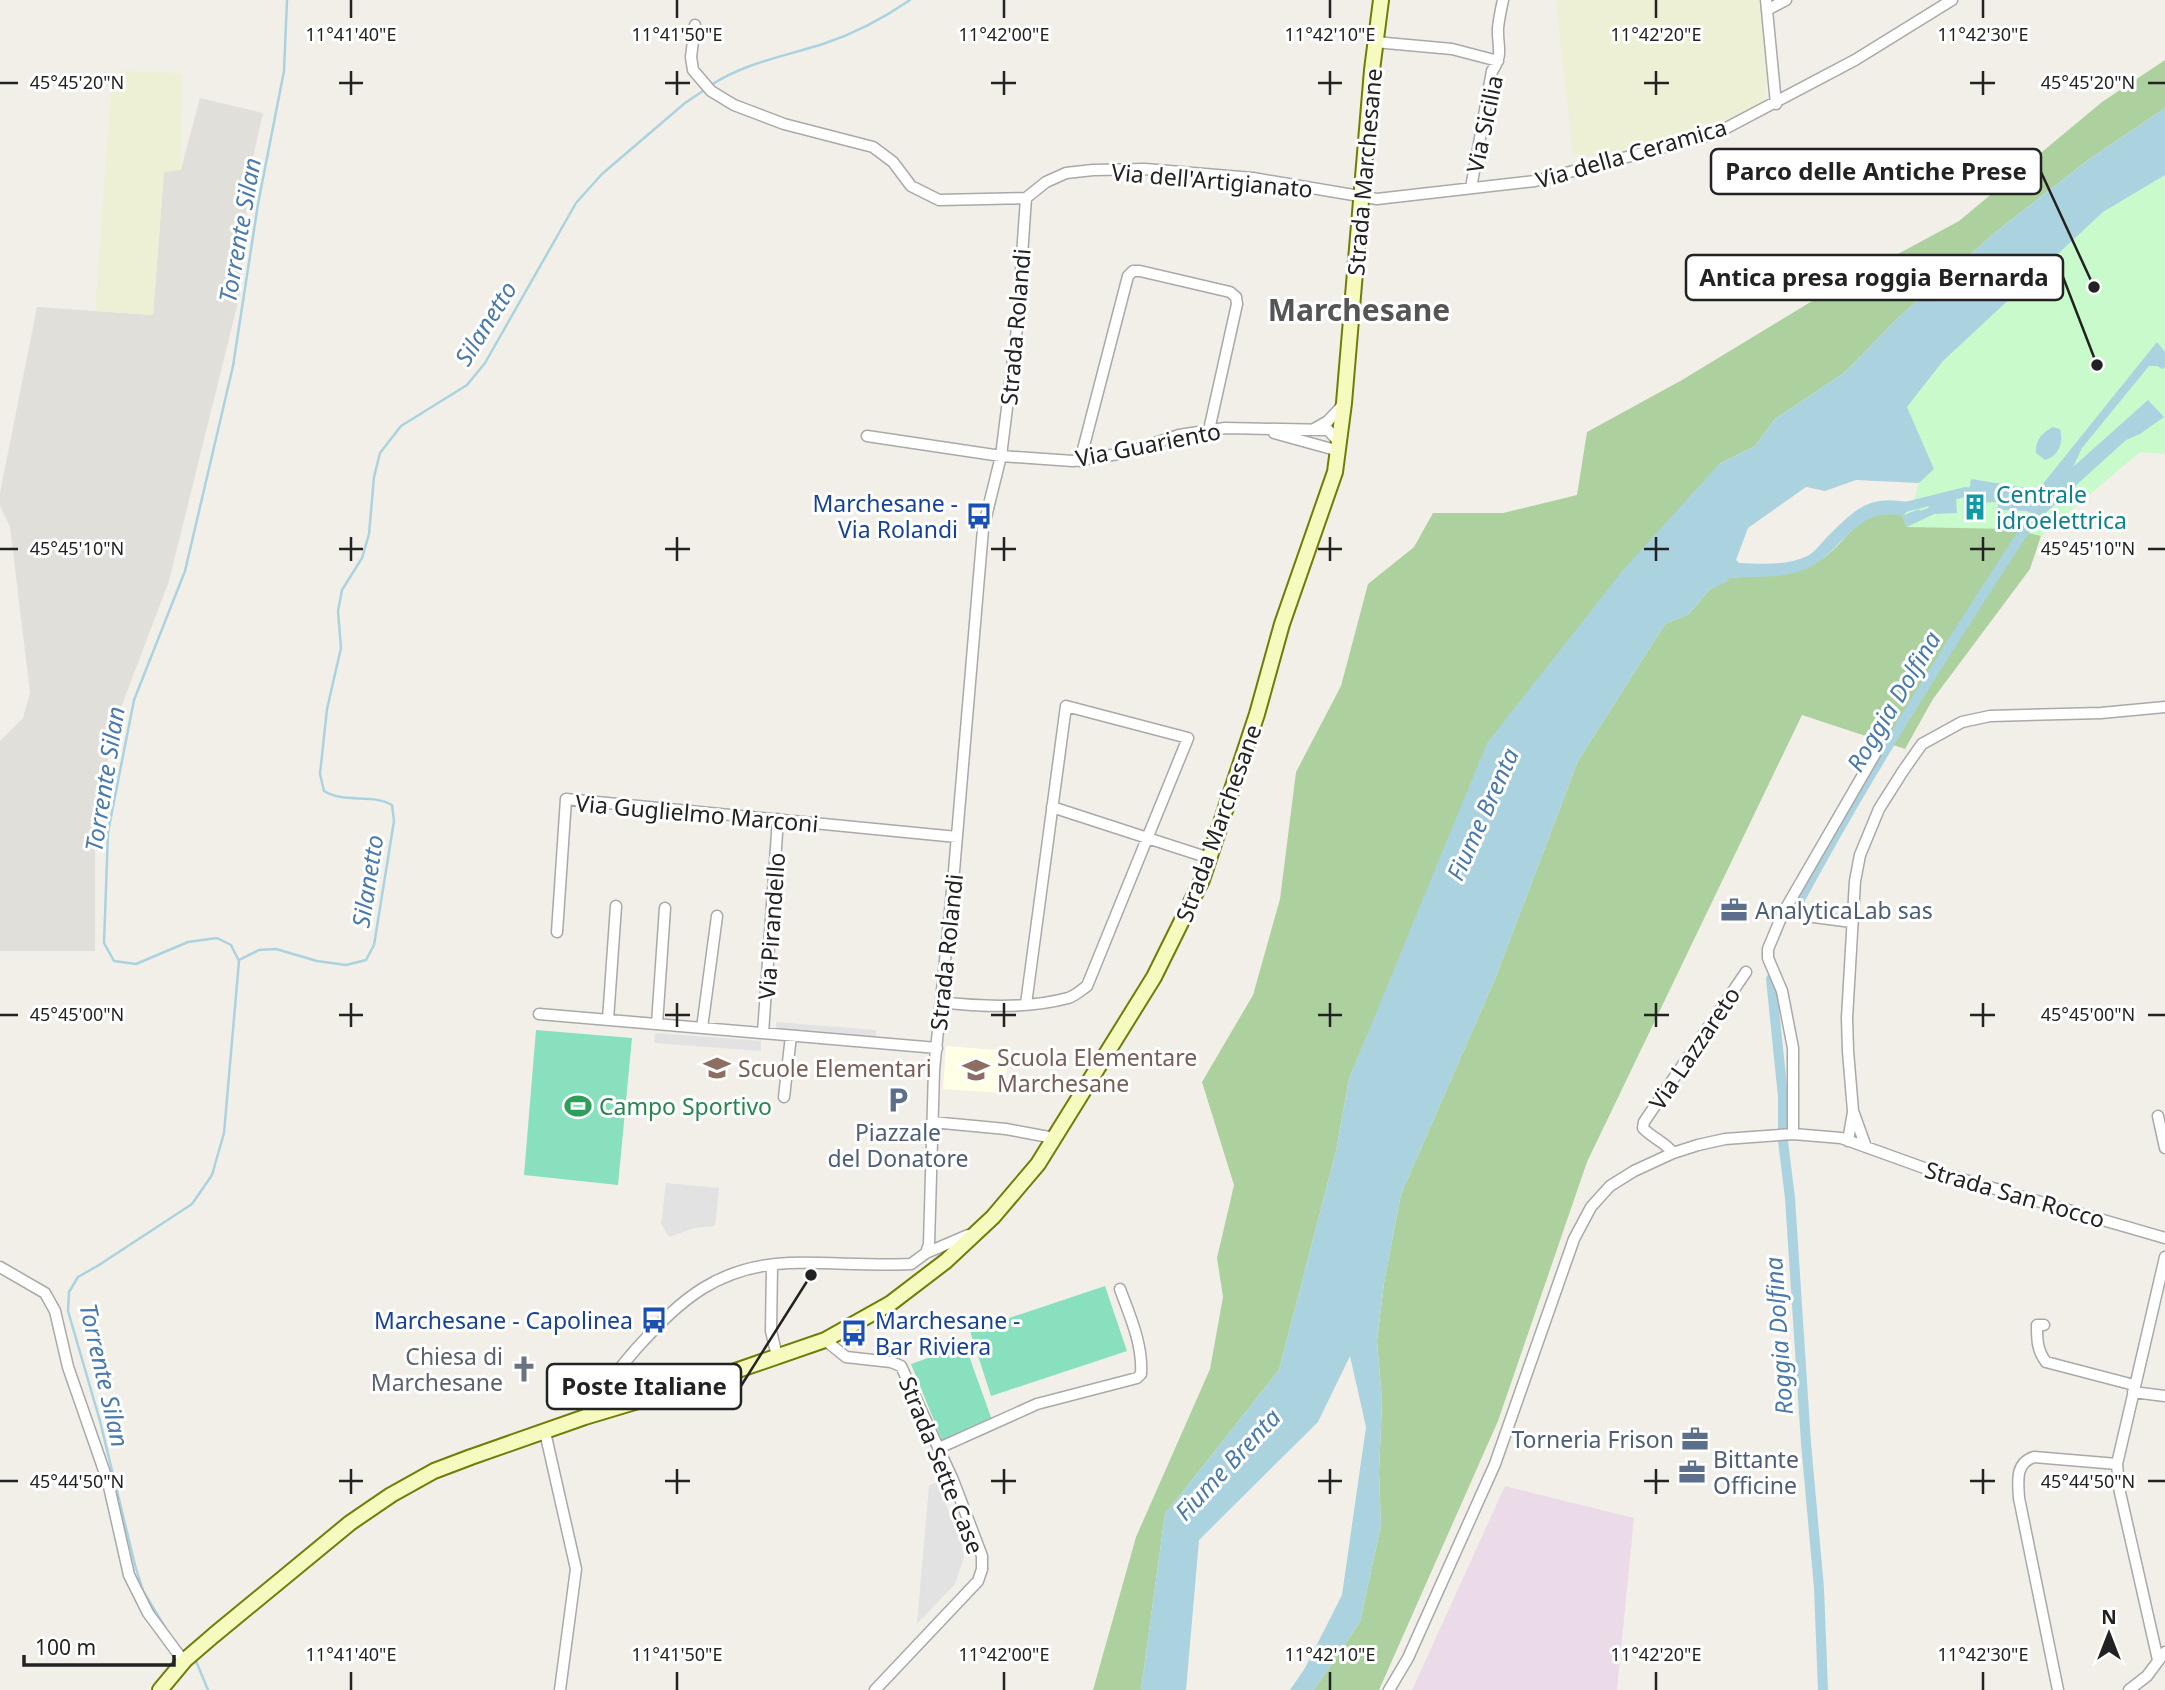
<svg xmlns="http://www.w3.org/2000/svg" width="2165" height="1690" viewBox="0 0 2165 1690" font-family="'Noto Sans',sans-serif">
	<rect width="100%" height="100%" fill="#f2efe9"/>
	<path fill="#ebdbe8" d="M1505,1486L1634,1518L1617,1690H1412Z"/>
	<path fill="#ffffe5" d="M946,1046L1008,1051L1005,1093L943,1089Z"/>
	<path fill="#e1dfda" d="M200,98L263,113L250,171L240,294L169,581L114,726L95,828V951H0V741L23,718L30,693L10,527L0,506V493L37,307L153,315L164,171L181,169Z"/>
	<path fill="#eef0d5" d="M1558,0H1759L1768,76L1762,106L1721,128L1643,147L1588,156L1573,155L1556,4Z
		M123,71L182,73L181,170L164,172L153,315L95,311L112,75Z"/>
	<path fill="#add19e" d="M2165,60V108L2088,160L1998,230L1900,316L1844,373L1775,419L1755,446L1719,464L1413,927L1349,1079L1336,1151L1279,1370L1165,1514L1141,1690H1093L1136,1537L1210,1369L1223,1297L1217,1258L1234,1185L1202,1082L1253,995L1280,899L1296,772L1341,686L1368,584L1414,547L1433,513H1503L1577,495L1587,432L1682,380L1822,295L1959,221L2102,102Z
		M1889,513L2044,533L2041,536L2030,569L1933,699L1905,749L1802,715L1587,1162L1498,1421L1379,1690H1314L1360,1622L1381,1525L1379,1473L1382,1400L1377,1341L1384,1283L1401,1194L1495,979L1578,761L1665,624L1689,614L1709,590L1727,581L1729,578C1760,575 1791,578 1819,561C1848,543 1850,518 1889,513Z"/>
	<path fill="#c8facc" d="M2165,175V454L2140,452L2041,536L2011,529L1907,527L1902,516L1913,503L1919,483L1934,469L1907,407L1943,361L2103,212Z"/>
	<path fill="#88e0be" d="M536,1030L632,1038L618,1185L524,1175Z
		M1105,1286L1127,1351L991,1396L970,1331Z
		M965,1345L992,1420L942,1440L911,1364Z"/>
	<path fill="#e2e2e2" d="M776,1022L876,1030V1040L776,1030Z
		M655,1033L761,1041V1051L654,1043Z
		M666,1183L719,1188L715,1226L695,1228L669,1237L661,1224Z
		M936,1483L959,1533L964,1557L955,1584L917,1624L929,1485Z"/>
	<path fill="#aad3df" d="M2165,108V175L2103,212L1943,361L1907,407L1934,469L1919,483L1856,480L1825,491L1806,487L1748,528L1736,560L1739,563C1761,564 1789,566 1809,555C1816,551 1822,542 1828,536C1858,507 1869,494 1913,503L1904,515L1919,509L1920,511L1928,508L1937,496L1940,498L1956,497L1957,513L1934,514L1907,527L1902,516C1854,506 1844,552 1806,569C1783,579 1753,576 1729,578L1728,581L1709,590L1689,614L1665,624L1578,761L1495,979L1401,1194L1384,1283L1377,1341L1382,1400L1379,1473L1381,1525L1360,1622L1314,1690H1290L1305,1668L1342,1595L1366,1427L1350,1356L1318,1422L1199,1540L1186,1690H1141L1165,1514L1279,1370L1336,1151L1349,1079L1487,743L1624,569L1719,464L1755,446L1775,419L1844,373L1900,316L1998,230L2088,160Z
		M2157,342L2165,352V367L2162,369L2157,366H2149L2082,448L2073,467L2148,400L2164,417L2140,434L2126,440L2041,517L2026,511L1998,510V502L1964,503V496L1969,491L1971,479L2038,490Z
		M2053,427L2060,429C2064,442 2059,456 2045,460L2036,453C2035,441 2042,432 2053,427Z"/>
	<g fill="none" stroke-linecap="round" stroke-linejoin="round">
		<path stroke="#aad3df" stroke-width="2.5" d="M711,85C745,63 785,56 823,44C853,34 884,18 910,0
			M239,960L259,950L276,949L317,961L346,965L366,960L374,945L394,821L392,805C371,793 345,804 324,791L320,774L327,709L341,648L338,611L342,590L362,558L369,534L374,477L380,453L401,426L467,385L485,363L576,203L602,174L685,103L706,89
			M165,1627L143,1591L135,1565L100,1421L68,1311L69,1292L78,1277L99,1265L192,1204L212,1175L224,1133L239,961L231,945L217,938L188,942L136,964L114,961L104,943L108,832L134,700L185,571L233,366L258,204L284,71L287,0
			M196,1661L208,1690"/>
		<path stroke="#aad3df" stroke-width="10" d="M1897,509L1965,492L1980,495
			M1796,907C1867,774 1949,646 2032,519
			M1771,979L1783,1097V1141L1790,1198L1806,1443L1819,1588L1823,1690"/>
		<g stroke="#a9a9a9" stroke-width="13">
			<path id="street" d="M1766,0L1776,104
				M1767,10L1786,0
				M695,25L691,57L693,70L711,91L734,105L784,124L873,147L893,162L911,186L939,200L1026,198L1046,182L1066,173L1093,170L1145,169L1253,178L1377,199L1535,181L1715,134L1855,60L1952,0
				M1375,42L1452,49L1498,61
				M1471,188L1492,71C1504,55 1497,45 1498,28C1499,19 1501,9 1503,0
				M1314,429L1328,421L1342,406
				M1274,433L1339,451
				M867,436L1001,456L1073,461L1125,453L1179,435L1225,428L1328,430L1340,443
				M1080,461L1128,276L1133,271H1140L1230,292L1236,297L1237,304L1209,430
				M1052,807L1209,858
				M1783,913L1852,922
				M557,932L566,799L957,837
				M941,1002C982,1007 1027,1009 1068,998C1075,996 1081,990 1087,986L1188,738L1066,706L1026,1004
				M539,1014L937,1048
				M608,1020L616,906
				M657,1024L665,908
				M702,1028L717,916
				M763,1033L778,819
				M784,1097L791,1036
				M2158,1116L2165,1148
				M932,1122L1006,1129L1054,1138
				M1793,1134V1048L1782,991L1768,958V949L1783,913L1875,754
				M1848,1141L1853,1112
				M1866,1147L1853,1111L1848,1051L1847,1018L1855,881L1860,855L1879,809L1903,771L1922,744L1962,722L1990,716L2101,713L2165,707
				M1673,1153C1665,1142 1652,1138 1643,1128L1644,1122L1746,972
				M926,1253L968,1235
				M772,1265L771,1331L777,1356
				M0,1267L45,1293L55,1311L68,1367L108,1482L129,1575L148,1613L179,1655L185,1660
				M2044,1325H2037C2037,1340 2037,1350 2046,1362L2134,1385
				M825,1340L846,1357L891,1362L901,1366L953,1480L982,1556V1569L978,1581L875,1690
				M2133,1392L2165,1396
				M585,1417C599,1393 618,1370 636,1349C681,1299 718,1266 789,1263C830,1262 870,1266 911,1264L926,1253L929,1244L934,1070L954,871L983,529L1001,456L1017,328L1026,198
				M545,1432L576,1569L560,1690
				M939,1448L1037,1404L1137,1378L1141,1374C1143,1345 1130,1316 1120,1289
				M2158,1660L2119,1488L2117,1464L2165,1257
				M1389,1690L1408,1658L1495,1464L1574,1239L1591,1207L1610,1186L1634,1171L1673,1153L1698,1145L1725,1139L1793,1134L1841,1138L1927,1169L2165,1238
				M2058,1690L2019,1498C2018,1481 2015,1463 2034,1457L2117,1464
				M2129,1690L2147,1676L2165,1652"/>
		</g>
		<g stroke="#707d05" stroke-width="18">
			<path id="secondary" d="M160,1690L185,1660L214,1635L350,1523L391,1495L434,1471L471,1457L585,1417L715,1378L825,1340L891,1303L946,1261L993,1217L1038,1164L1154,977L1202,880L1257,714L1282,624L1335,472L1344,403L1372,70L1381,0"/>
		</g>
		<use href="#street" stroke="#fff" stroke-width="10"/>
		<use href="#secondary" stroke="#f7fabf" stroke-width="14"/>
	</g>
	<path fill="none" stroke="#222" stroke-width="2.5" d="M351,0V18M677,0V18M1004,0V18M1330,0V18M1656,0V18M1983,0V18M351,71V95M677,71V95M1004,71V95M1330,71V95M1656,71V95M1983,71V95M0,83H18M339,83H363M665,83H690M991,83H1016M1318,83H1342M1644,83H1669M1970,83H1995M2148,83H2165M351,537V561M677,537V561M1004,537V561M1330,537V561M1656,537V561M1983,537V561M0,549H18M339,549H363M665,549H690M991,549H1016M1318,549H1342M1644,549H1669M1970,549H1995M2148,549H2165M351,1003V1027M677,1003V1027M1004,1003V1027M1330,1003V1027M1656,1003V1027M1983,1003V1027M0,1015H18M339,1015H363M665,1015H690M991,1015H1016M1318,1015H1342M1644,1015H1669M1970,1015H1995M2148,1015H2165M351,1469V1494M677,1469V1494M1004,1469V1494M1330,1469V1494M1656,1469V1494M1983,1469V1494M0,1481H18M339,1481H363M665,1481H690M991,1481H1016M1318,1481H1342M1644,1481H1669M1970,1481H1995M2148,1481H2165M351,1672V1690M677,1672V1690M1004,1672V1690M1330,1672V1690M1656,1672V1690M1983,1672V1690"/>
	<defs>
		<g id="building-bare" transform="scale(2.1)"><path d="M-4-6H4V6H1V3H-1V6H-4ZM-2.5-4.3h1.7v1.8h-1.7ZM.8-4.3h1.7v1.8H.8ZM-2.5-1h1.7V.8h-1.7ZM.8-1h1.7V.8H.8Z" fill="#0f9aa8" stroke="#fff" stroke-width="2.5" paint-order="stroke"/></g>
		<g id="bus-bare" transform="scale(2.1)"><path d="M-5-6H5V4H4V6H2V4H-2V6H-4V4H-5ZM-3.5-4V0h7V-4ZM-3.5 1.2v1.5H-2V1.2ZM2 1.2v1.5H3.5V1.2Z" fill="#1a4fb4" stroke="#fff" stroke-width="2.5" paint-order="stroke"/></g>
		<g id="office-bare" transform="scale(2.1)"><path d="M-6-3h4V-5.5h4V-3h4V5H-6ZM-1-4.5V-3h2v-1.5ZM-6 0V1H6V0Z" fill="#5c6f8a" stroke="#fff" stroke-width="2.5" paint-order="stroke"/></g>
		<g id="school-bare" transform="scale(2.1)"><path d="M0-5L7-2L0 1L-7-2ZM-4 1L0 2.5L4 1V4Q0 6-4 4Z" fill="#8d6e63" stroke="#fff" stroke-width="2.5" paint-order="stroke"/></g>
		<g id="parking-bare" transform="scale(2.1)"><path d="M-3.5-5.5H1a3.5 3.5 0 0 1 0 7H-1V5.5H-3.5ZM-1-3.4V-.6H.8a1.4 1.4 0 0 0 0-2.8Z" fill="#5c6f8a" stroke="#fff" stroke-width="2.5" paint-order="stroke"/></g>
		<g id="stadium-bare" transform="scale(2.1)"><path d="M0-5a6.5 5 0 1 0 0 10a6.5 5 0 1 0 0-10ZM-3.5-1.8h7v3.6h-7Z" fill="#2e9e5b" stroke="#fff" stroke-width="2.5" paint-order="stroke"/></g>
		<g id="church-bare" transform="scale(2.1)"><path d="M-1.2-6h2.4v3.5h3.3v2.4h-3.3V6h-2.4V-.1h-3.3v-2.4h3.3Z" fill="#6b7280" stroke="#fff" stroke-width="2.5" paint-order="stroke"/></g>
	</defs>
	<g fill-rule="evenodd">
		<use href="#building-bare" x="1975" y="507"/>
		<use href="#bus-bare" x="979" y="516"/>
		<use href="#office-bare" x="1734" y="910"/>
		<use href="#school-bare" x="717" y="1068"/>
		<use href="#school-bare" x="976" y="1070"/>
		<use href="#parking-bare" x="898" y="1100"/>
		<use href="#stadium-bare" x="578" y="1106"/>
		<use href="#bus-bare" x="654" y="1320"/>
		<use href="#bus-bare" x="854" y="1333"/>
		<use href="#church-bare" x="524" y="1369"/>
		<use href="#office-bare" x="1695" y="1439"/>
		<use href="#office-bare" x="1692" y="1472"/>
	</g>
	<g text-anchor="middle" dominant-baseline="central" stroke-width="6" stroke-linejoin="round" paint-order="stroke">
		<g font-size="23" fill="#222" stroke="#fff">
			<text transform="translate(1484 124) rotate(-78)">Via Sicilia</text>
			<text transform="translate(1631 153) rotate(-16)">Via della Ceramica</text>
			<text transform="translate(1364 172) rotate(-85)">Strada Marchesane</text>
			<text transform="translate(1212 180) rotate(5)">Via dell'Artigianato</text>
			<text transform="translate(1015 327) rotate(-85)">Strada Rolandi</text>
			<text transform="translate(1148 444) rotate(-11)">Via Guariento</text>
			<text transform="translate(697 813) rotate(5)">Via Guglielmo Marconi</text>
			<text transform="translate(1218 823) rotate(-70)">Strada Marchesane</text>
			<text transform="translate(771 926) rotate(-86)">Via Pirandello</text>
			<text transform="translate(946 952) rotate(-84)">Strada Rolandi</text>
			<text transform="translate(1694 1048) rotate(-56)">Via Lazzareto</text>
			<text transform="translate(2015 1194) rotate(16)">Strada San Rocco</text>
			<text transform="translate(942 1465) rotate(68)">Strada Sette Case</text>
		</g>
		<g font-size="23" fill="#0d838f" stroke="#fff" text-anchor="start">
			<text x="1996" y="494">Centrale<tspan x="1996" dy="26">idroelettrica</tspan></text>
		</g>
		<g font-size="23" fill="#164399" stroke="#fff" text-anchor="end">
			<text x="958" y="503">Marchesane -<tspan x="958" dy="26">Via Rolandi</tspan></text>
			<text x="633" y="1320">Marchesane - Capolinea</text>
			<text x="875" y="1320" text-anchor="start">Marchesane -<tspan x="875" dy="26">Bar Riviera</tspan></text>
		</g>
		<g font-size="23" fill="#4e5e75" stroke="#fff" text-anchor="start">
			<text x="1755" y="910">AnalyticaLab sas</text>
			<text x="898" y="1132" text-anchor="middle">Piazzale<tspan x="898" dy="26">del Donatore</tspan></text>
			<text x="1674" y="1439" text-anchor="end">Torneria Frison</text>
			<text x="1713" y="1459">Bittante<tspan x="1713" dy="26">Officine</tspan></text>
		</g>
		<g font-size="23" fill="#785e54" stroke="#fff" text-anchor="start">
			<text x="997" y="1057">Scuola Elementare<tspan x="997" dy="26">Marchesane</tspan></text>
			<text x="738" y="1068">Scuole Elementari</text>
		</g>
		<g font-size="23" fill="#27864d" stroke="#fff" text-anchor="start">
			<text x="599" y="1106">Campo Sportivo</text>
		</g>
		<g font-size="23" fill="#5b616d" stroke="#fff" text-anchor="end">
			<text x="503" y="1356">Chiesa di<tspan x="503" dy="26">Marchesane</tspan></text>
		</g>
		<g font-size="24" font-style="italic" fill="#4a7aab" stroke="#fff">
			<text transform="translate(239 230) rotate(-80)">Torrente Silan</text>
			<text transform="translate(485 323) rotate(-58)">Silanetto</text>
			<text transform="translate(1893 701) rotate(-59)">Roggia Dolfina</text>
			<text transform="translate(104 779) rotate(-81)">Torrente Silan</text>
			<text transform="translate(1482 814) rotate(-66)">Fiume Brenta</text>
			<text transform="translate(367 881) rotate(-81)">Silanetto</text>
			<text transform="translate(1778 1336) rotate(-94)">Roggia Dolfina</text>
			<text transform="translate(105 1375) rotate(77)">Torrente Silan</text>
			<text transform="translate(1227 1464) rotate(-47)">Fiume Brenta</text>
		</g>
		<g font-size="30" font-weight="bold" fill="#555" stroke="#fff">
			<text x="1359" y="309">Marchesane</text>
		</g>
	</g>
	<g font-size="18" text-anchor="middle" fill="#222" stroke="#fff" stroke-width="6" stroke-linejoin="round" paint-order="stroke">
		<text x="351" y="41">11°41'40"E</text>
		<text x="677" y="41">11°41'50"E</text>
		<text x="1004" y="41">11°42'00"E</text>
		<text x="1330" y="41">11°42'10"E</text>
		<text x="1656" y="41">11°42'20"E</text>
		<text x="1983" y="41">11°42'30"E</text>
		<text x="77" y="89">45°45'20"N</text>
		<text x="2088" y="89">45°45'20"N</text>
		<text x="77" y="555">45°45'10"N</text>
		<text x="2088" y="555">45°45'10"N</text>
		<text x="77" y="1021">45°45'00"N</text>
		<text x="2088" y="1021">45°45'00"N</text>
		<text x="77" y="1488">45°44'50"N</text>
		<text x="2088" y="1488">45°44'50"N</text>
		<text x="351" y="1661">11°41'40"E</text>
		<text x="677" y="1661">11°41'50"E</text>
		<text x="1004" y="1661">11°42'00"E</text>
		<text x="1330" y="1661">11°42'10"E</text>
		<text x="1656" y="1661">11°42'20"E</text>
		<text x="1983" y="1661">11°42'30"E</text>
	</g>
	<path fill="none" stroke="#222" stroke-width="2.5" d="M2094 287L2041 172M2097 365L2063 277M811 1275L741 1386"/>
	<g fill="#222" stroke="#fff" stroke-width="2.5">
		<circle cx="2094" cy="287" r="7"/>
		<circle cx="2097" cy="365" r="7"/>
		<circle cx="811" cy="1275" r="7"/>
	</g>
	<g fill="#fff" stroke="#222" stroke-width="2.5">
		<rect x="1711" y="149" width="330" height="45" rx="7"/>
		<rect x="1686" y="255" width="377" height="45" rx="7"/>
		<rect x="547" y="1364" width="194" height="45" rx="7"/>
	</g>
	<g font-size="24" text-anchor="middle" font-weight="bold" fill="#222">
		<text x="1876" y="180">Parco delle Antiche Prese</text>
		<text x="1874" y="286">Antica presa roggia Bernarda</text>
		<text x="644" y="1395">Poste Italiane</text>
	</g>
	<g transform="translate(2109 1634)" stroke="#ffffff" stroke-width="5" paint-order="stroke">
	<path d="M0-5L12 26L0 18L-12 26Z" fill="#222222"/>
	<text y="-10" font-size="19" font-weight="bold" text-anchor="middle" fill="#222222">N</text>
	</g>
	<path d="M24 1655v10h150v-10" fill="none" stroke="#222222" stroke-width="3.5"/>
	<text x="35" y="1655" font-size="21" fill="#222222" stroke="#ffffff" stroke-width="5" paint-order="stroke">100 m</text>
</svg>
